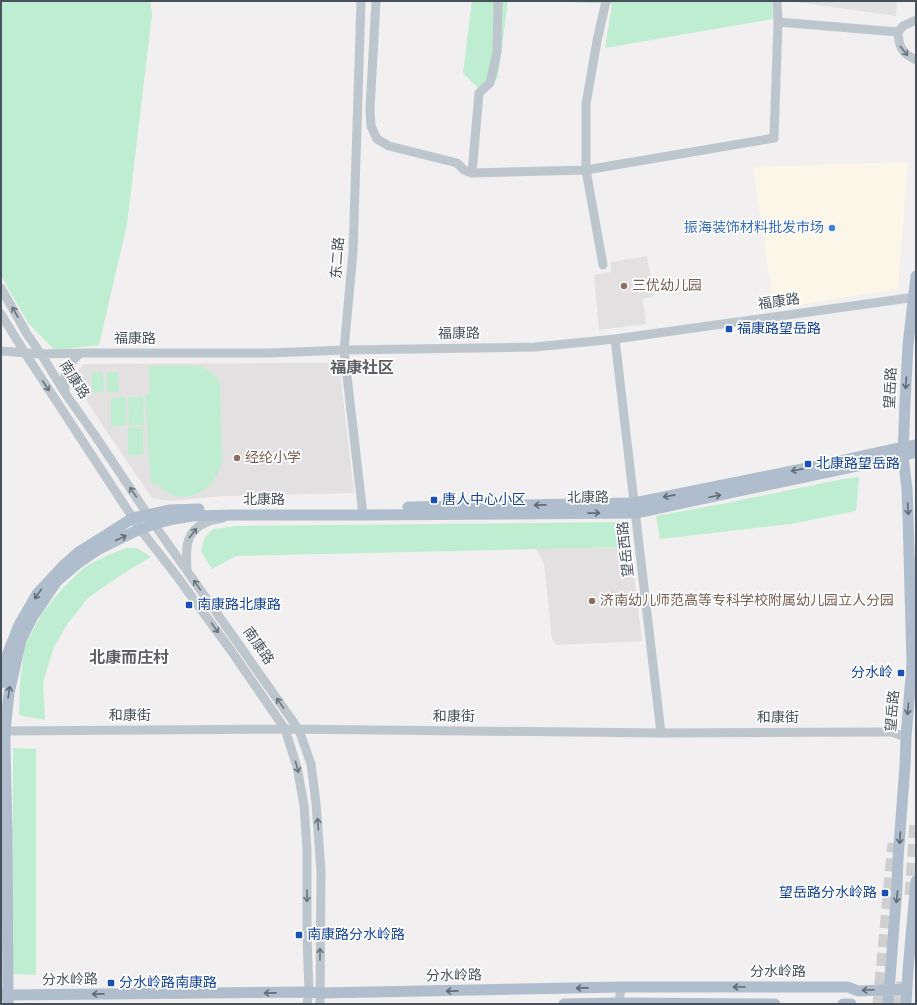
<svg xmlns="http://www.w3.org/2000/svg" width="917" height="1005" viewBox="0 0 917 1005" font-family="'Alegreya Sans','Noto Sans SC',sans-serif">
	<rect width="100%" height="100%" fill="#f1efef"/>
	<path fill="#fbf6e8" d="M908,162L898,289L774,309L753,167Z"/>
	<path fill="#e2e0e0" d="M789,1H897L896,16Z
		M647,256L654,296L643,299L646,324L599,330L594,275L611,272V262Z
		M339,363L354,493L223,496L170,501L152,498L101,423L75,382L76,373L84,364Z
		M629,547L631,552L642,641L557,645L552,639L544,563L536,549Z"/>
	<path fill="#bfedd1" d="M1,1H150L152,14L127,224L99,345L55,350L29,324L1,276Z
		M472,1H508L498,77L484,94L463,73Z
		M543,1H772L773,19L605,48L612,4Z
		M149,366H201L209,371L219,379L220,388L222,462C220,469 217,475 213,481C203,494 183,502 169,493C164,490 160,488 157,483H151L145,395L150,394Z
		M103,372L104,392H92V373Z
		M107,372H118L119,392H107Z
		M126,397V425L111,426V398Z
		M128,397H143L144,425H129Z
		M128,427H143V455H128Z
		M859,477L856,511L790,524L660,539L656,516L722,504L843,479Z
		M627,522L629,547L236,556L212,569L201,551L205,537L213,529L236,526Z
		M126,548H137L151,557L121,575L89,597L68,623L54,647L43,682L45,720L22,716L19,714L20,683L25,645L43,612L62,589L86,566L110,554Z
		M13,748L36,749V975L13,974Z"/>
	<g fill="none" stroke-linecap="round" stroke-linejoin="round">
		<path stroke="#cfcfd1" stroke-width="13" stroke-dasharray="13 6" stroke-linecap="butt" d="M914,588L916,554
			M911,895L916,824
			M879,1004L894,843
			M900,1004L903,982"/>
		<path stroke="#bdc6cd" stroke-width="9" d="M361,1L353,252L344,350L363,515
			M376,1L370,109L371,126L377,139L389,146L457,163L464,170L472,173
			M498,1L497,52L490,83L479,93L472,173L586,170L603,265
			M606,1L597,41L586,104V170L774,138L778,22L898,32
			M777,1L778,22
			M916,20L903,26L898,32C899,48 902,53 916,60
			M1,288L27,334L41,354L65,393L94,434L154,524L299,730L311,764L316,803L321,871L320,1004
			M1,314L25,353L140,529L176,575L232,652L285,729L297,767L304,805L307,849V936L309,992L307,1004
			M615,339L661,733
			M1,351L41,354L80,353H270L344,350L535,347L615,339L895,300L914,297
			M65,392V375L69,365L80,353
			M187,570C186,551 184,532 205,523C210,520 217,519 223,518
			M1,731L285,729L661,733L885,732H891L906,737
			M619,1003L621,987"/>
		<path stroke="#afbdcc" stroke-width="11" d="M408,507L634,503L822,465L903,447L916,445
			M1,683L6,658L19,625L37,594L64,565L79,552L133,518L170,510L199,509
			M2,994L8,995L309,992L321,993L621,987H848L858,991L907,989
			M8,1004L7,830L5,749V731L9,693L21,640L32,618L57,581L77,564L99,549L117,540L140,529L154,524L174,519L193,516L233,515H363L636,513L899,457L916,452
			M564,1004L619,1003L775,1004
			M843,1004H851
			M888,1004L897,887L898,858L905,766L906,737L912,664L908,516L907,489L903,456L905,403L908,345L916,276
			M906,1004L908,970L916,881"/>
	</g>
	<defs><path id="oneway-shaft" d="M-6 0H5M1.5-3L5.5 0L1.5 3" fill="none" stroke-width="1.6" stroke-linecap="round" stroke-linejoin="round"/></defs>
	<g stroke="#6a747d">
		<use href="#oneway-shaft" transform="translate(904 51) rotate(51)"/>
		<use href="#oneway-shaft" transform="translate(15 312) rotate(-119)"/>
		<use href="#oneway-shaft" transform="translate(46 386) rotate(57)"/>
		<use href="#oneway-shaft" transform="translate(133 492) rotate(-124)"/>
		<use href="#oneway-shaft" transform="translate(193 533) rotate(-53)"/>
		<use href="#oneway-shaft" transform="translate(197 585) rotate(-125)"/>
		<use href="#oneway-shaft" transform="translate(215 628) rotate(54)"/>
		<use href="#oneway-shaft" transform="translate(280 703) rotate(-125)"/>
		<use href="#oneway-shaft" transform="translate(297 767) rotate(75)"/>
		<use href="#oneway-shaft" transform="translate(318 824) rotate(-94)"/>
		<use href="#oneway-shaft" transform="translate(307 896) rotate(90)"/>
		<use href="#oneway-shaft" transform="translate(320 954) rotate(-90)"/>
	</g>
	<g stroke="#616c77">
		<use href="#oneway-shaft" transform="translate(906 383) rotate(94)"/>
		<use href="#oneway-shaft" transform="translate(797 470) rotate(169)"/>
		<use href="#oneway-shaft" transform="translate(669 496) rotate(169)"/>
		<use href="#oneway-shaft" transform="translate(715 496) rotate(-12)"/>
		<use href="#oneway-shaft" transform="translate(540 505) rotate(179)"/>
		<use href="#oneway-shaft" transform="translate(908 509) rotate(87)"/>
		<use href="#oneway-shaft" transform="translate(594 513) rotate(-1)"/>
		<use href="#oneway-shaft" transform="translate(121 538) rotate(-25)"/>
		<use href="#oneway-shaft" transform="translate(38 594) rotate(126)"/>
		<use href="#oneway-shaft" transform="translate(9 692) rotate(-81)"/>
		<use href="#oneway-shaft" transform="translate(908 709) rotate(95)"/>
		<use href="#oneway-shaft" transform="translate(900 838) rotate(94)"/>
		<use href="#oneway-shaft" transform="translate(897 897) rotate(95)"/>
		<use href="#oneway-shaft" transform="translate(739 987) rotate(180)"/>
		<use href="#oneway-shaft" transform="translate(582 988) rotate(179)"/>
		<use href="#oneway-shaft" transform="translate(868 990) rotate(177)"/>
		<use href="#oneway-shaft" transform="translate(452 991) rotate(179)"/>
		<use href="#oneway-shaft" transform="translate(270 993) rotate(179)"/>
		<use href="#oneway-shaft" transform="translate(98 994) rotate(179)"/>
	</g>
	<circle fill="#3f7fe0" stroke="#fff" stroke-width="1.5" cx="832" cy="228" r="4"/>
	<g fill="#8d6e63" stroke="#fff" stroke-width="1.5">
		<circle cx="624" cy="286" r="4"/>
		<circle cx="237" cy="458" r="4"/>
		<circle cx="592" cy="601" r="4"/>
	</g>
	<g fill="#1a4fb4" stroke="#fff" stroke-width="1.5">
		<rect x="725" y="325" width="8" height="8" rx="2"/>
		<rect x="804" y="460" width="8" height="8" rx="2"/>
		<rect x="430" y="496" width="8" height="8" rx="2"/>
		<rect x="185" y="601" width="8" height="8" rx="2"/>
		<rect x="897" y="669" width="8" height="8" rx="2"/>
		<rect x="881" y="889" width="8" height="8" rx="2"/>
		<rect x="295" y="931" width="8" height="8" rx="2"/>
		<rect x="107" y="979" width="8" height="8" rx="2"/>
	</g>
	<g text-anchor="middle" dominant-baseline="central" stroke-width="3.5" stroke-linejoin="round" paint-order="stroke">
		<g font-size="14" fill="#366cbe" stroke="#fff" text-anchor="end">
			<text x="824" y="228">振海装饰材料批发市场</text>
		</g>
		<g font-size="14" fill="#47515b" stroke="#fff">
			<text transform="translate(338 258) rotate(-86)">东二路</text>
			<text transform="translate(779 302) rotate(-8)">福康路</text>
			<text transform="translate(459 334) rotate(-1)">福康路</text>
			<text x="135" y="339">福康路</text>
			<text transform="translate(74 380) rotate(57)">南康路</text>
			<text transform="translate(891 388) rotate(-87)">望岳路</text>
			<text transform="translate(588 498) rotate(-1)">北康路</text>
			<text x="264" y="500">北康路</text>
			<text transform="translate(626 549) rotate(-96)">望岳西路</text>
			<text transform="translate(258 646) rotate(55)">南康路</text>
			<text transform="translate(893 711) rotate(-85)">望岳路</text>
			<text x="130" y="716">和康街</text>
			<text x="454" y="717">和康街</text>
			<text x="778" y="718">和康街</text>
			<text x="778" y="972">分水岭路</text>
			<text transform="translate(454 976) rotate(-1)">分水岭路</text>
			<text transform="translate(70 980) rotate(-1)">分水岭路</text>
		</g>
		<g font-size="14" fill="#785e54" stroke="#fff" text-anchor="start">
			<text x="632" y="286">三优幼儿园</text>
			<text x="245" y="458">经纶小学</text>
			<text x="600" y="601">济南幼儿师范高等专科学校附属幼儿园立人分园</text>
		</g>
		<g font-size="14" fill="#164399" stroke="#fff" text-anchor="start">
			<text x="737" y="329">福康路望岳路</text>
			<text x="816" y="464">北康路望岳路</text>
			<text x="442" y="500">唐人中心小区</text>
			<text x="197" y="605">南康路北康路</text>
			<text x="893" y="673" text-anchor="end">分水岭</text>
			<text x="877" y="893" text-anchor="end">望岳路分水岭路</text>
			<text x="307" y="935">南康路分水岭路</text>
			<text x="119" y="983">分水岭路南康路</text>
		</g>
		<g font-size="16" font-weight="bold" fill="#5b5f63" stroke="#fff">
			<text x="362" y="368">福康社区</text>
			<text x="129" y="658">北康而庄村</text>
		</g>
	</g>
	<rect width="917" height="1005" fill="none" stroke="#47515b" stroke-width="4"/>
</svg>
